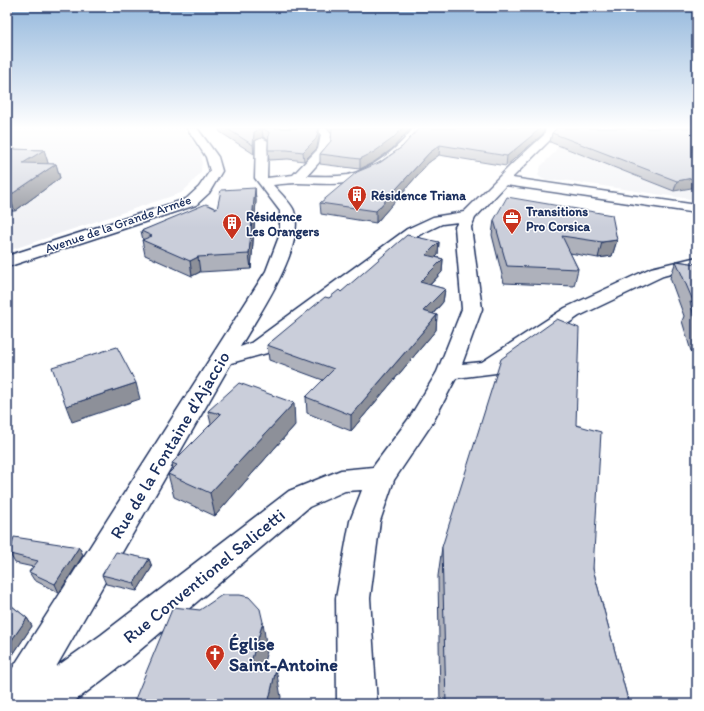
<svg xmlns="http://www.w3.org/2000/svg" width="704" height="711" viewBox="0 0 704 711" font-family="Itim,sans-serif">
	<rect width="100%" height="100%" fill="#fff"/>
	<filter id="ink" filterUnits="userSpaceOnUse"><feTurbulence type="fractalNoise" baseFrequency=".025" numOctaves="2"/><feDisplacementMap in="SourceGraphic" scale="8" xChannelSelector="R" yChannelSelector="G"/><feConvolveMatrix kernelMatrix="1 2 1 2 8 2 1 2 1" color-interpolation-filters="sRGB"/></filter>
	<g filter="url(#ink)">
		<path fill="#eff0f4" d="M7,128H183L201,153L202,160L201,172L190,185L181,193L7,251Z
			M566,134L697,147V200L563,180L547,181L541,178L538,175L541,166L553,154Z"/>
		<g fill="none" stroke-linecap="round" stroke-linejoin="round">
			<g stroke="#1b2f5e" stroke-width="3">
				<path id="minor" d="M315,128H326L331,134L330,150L307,176C320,176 335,177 348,175C370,170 401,147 413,128H423C409,153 375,180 346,183C330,185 313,183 297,183C289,183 281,184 273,185C278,191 292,204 294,211C306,248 258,315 240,347L251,343L407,229L433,217L464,212L512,164L544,135L546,128H556L554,136L512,178L697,205V213L506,185L475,218L471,227L482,309L462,364L482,362L565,308L651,268L697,257V267L663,276L579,316L496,373L456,378L433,422L394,480L380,521L370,598L377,704H337L336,598L350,521L362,490L345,491L309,507L127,661L71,704H7V677L266,271L280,234V211L255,178L256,141L262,138L268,141L267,178L293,175L318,149L321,135ZM458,222L455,227L462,309L437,372L410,417L373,467L341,470L289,491L101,635L56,667L231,363L267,353L419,235L442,224Z"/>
			</g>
			<g stroke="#1b2f5e" stroke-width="3">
				<path id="major" d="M187,128H197L218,157L222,171L209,193L196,205L7,267V256L186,199L199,187L210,171L206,157Z"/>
			</g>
			<use href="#minor" fill="#fff" fill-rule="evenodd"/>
			<use href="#major" fill="#fff" fill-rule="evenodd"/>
		</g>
		<path fill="#aeb1bb" stroke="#1b2f5e" d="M219,128H319V135L317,148L304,161L288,159L269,160L268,150V140L263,137L254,141V154L220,132Z
			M327,128H411L392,149L374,162L360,169L320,164V154L331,141L332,133Z
			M697,128L674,191L550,142L552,133Z
			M419,129L543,134L506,166L439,155L428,163L376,223L321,214L320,203L402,147Z
			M7,149L44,150L48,163L47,164H56L60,178L15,211H7Z
			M255,188L256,201L251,269L200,272L192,276L145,255L142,240H143L141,231L217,209Z
			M494,220L617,240L612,256L598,258L570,253L578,269L574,286L504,283L492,235Z
			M439,242L438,255L436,257L443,259L442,272L430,285L445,289L443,302L433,314L437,315L436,330L351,431L307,413L306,397L323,380L269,360L267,345L329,298Z
			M676,261L697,264V352L691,351L682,321L684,316L670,278Z
			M208,411L295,425L215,516L174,497L168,474L173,469L172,463L211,424Z
			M576,425L593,569L629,704H440L438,576L442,547Z
			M79,547L83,555L59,593L34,580L29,572L33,567L15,563L10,554Z
			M149,559L152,567L137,591L106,584L102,575Z
			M7,602L27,618L32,626L12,656L7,654Z"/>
		<path fill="#8d9099" stroke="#1b2f5e" d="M262,128L263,137L254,141V154L253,145L254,132Z
			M319,128V135L317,148L304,161L303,152Z
			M403,128H411L392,149L374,162L360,169V159Z
			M541,128H545L543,134L506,166L507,156Z
			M440,145L439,155L428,163L376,223V211L429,153Z
			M44,150L48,163L28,177L23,163Z
			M56,164L60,178L15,211L9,196Z
			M697,177V187L674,191L677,181Z
			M255,188L256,201L251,269L249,254Z
			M617,240L612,256L598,258L602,242Z
			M439,242L438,255L425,267L426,255Z
			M198,257L200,272L192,276L190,261Z
			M443,259L442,272L419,296L420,282Z
			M445,289L443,302L422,326L423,311Z
			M437,315L436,330L351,431V415Z
			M136,383L140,399L72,422L66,406Z
			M294,403L295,425L215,516L210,493Z
			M79,547L83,555L59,593L55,584Z
			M149,559L152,567L137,591L134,583Z
			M27,618L32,626L12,656L7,649V647Z
			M263,622L267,651L256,692L250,665Z
			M276,669L281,697L279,704H268Z"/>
		<path fill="#caceda" stroke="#1b2f5e" d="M226,128H261L254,132L253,145Z
			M262,128H319L316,139L303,152L287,150H268L269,132Z
			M332,128H403L392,139L374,152L360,159L320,154L331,141Z
			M419,128H541L507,156L440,145L429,153L376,211L320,203L357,172L381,162L402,147Z
			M557,128H697V177L677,181L552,133Z
			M7,149L44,150L23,163L56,164L9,196H7Z
			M255,188L249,254L198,257L190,261L142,240L152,236L141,231L206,204L217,209L221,190Z
			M507,197L612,215L617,240L602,242L562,236L578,269L507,266L494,220Z
			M407,235L439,242L426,255L443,259L420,282L445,289L423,311L437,315L351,415L306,397L334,369L267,345L325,297L329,298L339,290L341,292Z
			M676,261L697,264V326L690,302L694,303Z
			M557,319L579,328L576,425L601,432L593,569L629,704H462L446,703L442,547L501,359Z
			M117,347L136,383L66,406L52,367Z
			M239,383L294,403L210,493L168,474L177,465L172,463L221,414L208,411Z
			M14,537L79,547L55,584L29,572L38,561L10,554Z
			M116,552L149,559L134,583L102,575Z
			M222,595H240L249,597L260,609L263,622L250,665L276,669L268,704H133L173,607L200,610Z
			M7,602L27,618L7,647Z"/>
	</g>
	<linearGradient id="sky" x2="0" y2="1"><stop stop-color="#93b7dc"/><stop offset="0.56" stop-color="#fff"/><stop offset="1" stop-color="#fff" stop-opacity="0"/></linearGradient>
	<rect width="704" height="228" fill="url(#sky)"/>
	<defs>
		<g id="building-pin" transform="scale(1)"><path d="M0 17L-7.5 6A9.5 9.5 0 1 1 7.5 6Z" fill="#c8321e" stroke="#fff"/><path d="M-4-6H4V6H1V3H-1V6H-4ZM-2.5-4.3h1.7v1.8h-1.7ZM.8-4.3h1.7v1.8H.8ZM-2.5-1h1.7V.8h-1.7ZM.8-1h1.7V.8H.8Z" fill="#fff"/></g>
		<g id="office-pin" transform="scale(1)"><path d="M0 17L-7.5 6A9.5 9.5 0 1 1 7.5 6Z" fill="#c8321e" stroke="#fff"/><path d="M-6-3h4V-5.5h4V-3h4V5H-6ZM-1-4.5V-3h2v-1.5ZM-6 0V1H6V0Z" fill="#fff"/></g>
		<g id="church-pin" transform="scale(1)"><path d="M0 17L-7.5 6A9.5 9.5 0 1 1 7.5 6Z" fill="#c8321e" stroke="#fff"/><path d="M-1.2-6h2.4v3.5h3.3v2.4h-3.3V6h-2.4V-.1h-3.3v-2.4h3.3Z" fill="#fff"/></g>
	</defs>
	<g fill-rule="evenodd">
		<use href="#building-pin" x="357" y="195"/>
		<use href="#office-pin" x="512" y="218"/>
		<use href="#building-pin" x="232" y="223"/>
		<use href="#church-pin" x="215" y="654"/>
	</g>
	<g text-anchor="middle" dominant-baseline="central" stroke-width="3" stroke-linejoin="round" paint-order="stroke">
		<g font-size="13" font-weight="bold" fill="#1b2f5e" stroke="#fff" text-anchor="start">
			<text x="371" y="195">Résidence Triana</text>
			<text x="526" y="211">Transitions<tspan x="526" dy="15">Pro Corsica</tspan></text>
			<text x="246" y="216">Résidence<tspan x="246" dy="15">Les Orangers</tspan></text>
		</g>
		<g font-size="13" fill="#1b2f5e" stroke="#fff">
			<text transform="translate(118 224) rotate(-19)">Avenue de la Grande Armée</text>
		</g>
		<g font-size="18" fill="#1b2f5e" stroke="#fff">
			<text transform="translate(170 445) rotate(-59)">Rue de la Fontaine d'Ajaccio</text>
			<text transform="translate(204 576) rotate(-39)">Rue Conventionel Salicetti</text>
		</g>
		<g font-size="18" font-weight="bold" fill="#1b2f5e" stroke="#fff" text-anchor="start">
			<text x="229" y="644">Église<tspan x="229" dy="21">Saint-Antoine</tspan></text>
		</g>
	</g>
	<rect width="704" height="711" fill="none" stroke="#fff" stroke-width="24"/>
	<rect x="12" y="12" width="680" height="687" fill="none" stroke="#1b2f5e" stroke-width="1.5" filter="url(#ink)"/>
</svg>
